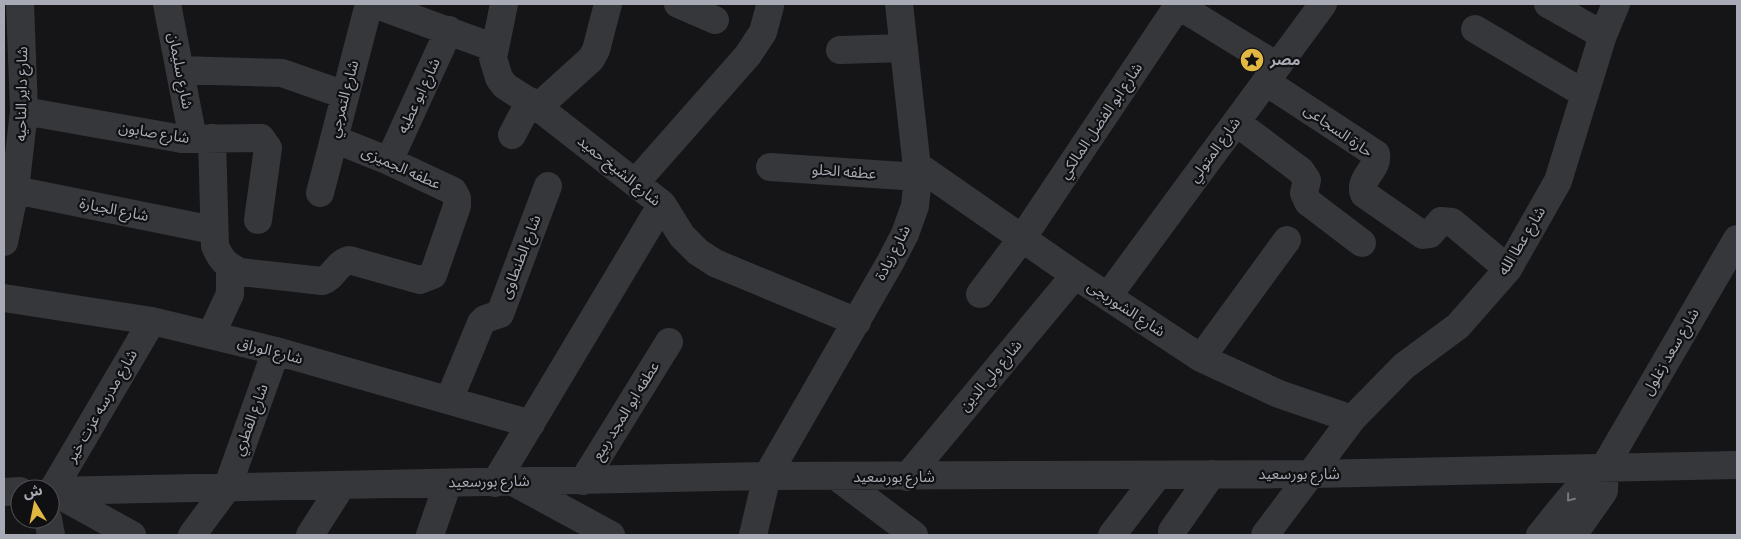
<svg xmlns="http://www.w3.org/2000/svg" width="1741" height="539" viewBox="0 0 1741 539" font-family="'Source Sans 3','Noto Sans Arabic',sans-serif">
	<rect width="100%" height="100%" fill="#151517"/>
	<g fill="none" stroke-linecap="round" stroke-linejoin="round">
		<path stroke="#36373b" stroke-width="28" d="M167,4L193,139
			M374,4L495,48
			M504,4L493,58L499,78L505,86L538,107L662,204L682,236L698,252L715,263L857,322
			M678,4L715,20
			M1176,4L1277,66
			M1548,4L1603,35
			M1475,29L1585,94
			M840,50L904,48
			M180,70L282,73L345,95
			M1266,82L1376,154C1379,169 1358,178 1364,194L1423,235L1430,234L1441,221L1452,222L1508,269
			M538,107L591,59L596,50L608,4
			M24,111L182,139L261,138L268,148L258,220
			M1236,122L1301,171L1307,180L1304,193L1308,202L1362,243
			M512,135L530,101
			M212,138L215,246C221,260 226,265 240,272L322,281C335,277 335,264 349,260L420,280L433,275L457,206V198L453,191L389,161L334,139
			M389,161L449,30
			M918,166L1075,275L1201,358L1279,394L1352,419
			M770,167L918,177
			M636,182L748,55L763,32L770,6
			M15,190L213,230
			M320,193L369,4
			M4,242L15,190L24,111L20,4
			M980,294L1023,237L1179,4
			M1108,296L1323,4
			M4,298L152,321L276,351L531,424
			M211,335L230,294V267
			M1201,358L1287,240
			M449,400L481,323L485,319L500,314L548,186
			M837,477L914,535
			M907,477L1075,275
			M583,481L669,342
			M495,483L662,204
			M515,483L611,535
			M50,491L767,476L1312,474L1737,465
			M4,492L20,491
			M48,519L51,535
			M1172,531L1212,474
			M132,535L52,491L152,321
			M192,535L227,488L276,351
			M310,535L342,485
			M430,535L448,483
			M753,535L767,476L891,261L905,234L915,206L918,177L899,4
			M1112,535L1158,475
			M1265,535L1352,419L1404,366L1458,326L1508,269L1558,181L1603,35L1616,4
			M1540,535C1560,511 1578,484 1605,466L1737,239
			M1573,535L1604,491L1605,466"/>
	</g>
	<defs><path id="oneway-chevron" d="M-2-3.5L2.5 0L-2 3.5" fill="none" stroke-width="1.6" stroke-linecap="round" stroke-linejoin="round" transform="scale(1.25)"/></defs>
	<use stroke="#75777f" href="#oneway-chevron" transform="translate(1570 498) rotate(129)"/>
	<defs>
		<g id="sight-disc" transform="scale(1.25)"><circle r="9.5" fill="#e2b742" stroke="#101012"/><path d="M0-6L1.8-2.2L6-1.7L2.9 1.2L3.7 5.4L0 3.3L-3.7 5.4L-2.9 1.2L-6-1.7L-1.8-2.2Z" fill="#111"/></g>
	</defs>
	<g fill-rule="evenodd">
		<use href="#sight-disc" x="1252" y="60"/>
	</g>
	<g text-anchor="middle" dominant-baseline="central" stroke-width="4.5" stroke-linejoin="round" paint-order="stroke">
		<g font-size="15" font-weight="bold" fill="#a8abb6" stroke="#101012" text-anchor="start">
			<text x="1270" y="60">مصر</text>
		</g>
		<g font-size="15" fill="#a8abb6" stroke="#101012">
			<text transform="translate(180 71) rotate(79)">شارع سليمان</text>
			<text transform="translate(22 94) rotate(-89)">شارع داير الناحيه</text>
			<text transform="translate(419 96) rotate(-65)">شارع ابو عطيه</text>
			<text transform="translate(344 99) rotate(-75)">شارع التمرجي</text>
			<text transform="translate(1101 121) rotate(-56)">شارع ابو الفضل المالكي</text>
			<text transform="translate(1338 131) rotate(35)">حارة السجاعى</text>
			<text transform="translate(154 133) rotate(9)">شارع صابون</text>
			<text transform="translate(1215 150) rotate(-54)">شارع المتولي</text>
			<text transform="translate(401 168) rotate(24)">عطفه الجميزى</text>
			<text transform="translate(619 171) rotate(39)">شارع الشيخ حميد</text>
			<text transform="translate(844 172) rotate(4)">عطفه الحلو</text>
			<text transform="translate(114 210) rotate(11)">شارع الجيارة</text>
			<text transform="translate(1522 241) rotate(-59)">شارع عطا الله</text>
			<text transform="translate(893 253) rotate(-63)">شارع زيادة</text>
			<text transform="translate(521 257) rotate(-69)">شارع الطنطاوى</text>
			<text transform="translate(1126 309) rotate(33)">شارع الشوربجى</text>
			<text transform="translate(270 351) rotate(15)">شارع الوراق</text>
			<text transform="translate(1671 352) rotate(-60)">شارع سعد زغلول</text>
			<text transform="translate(991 376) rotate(-50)">شارع ولي الدين</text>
			<text transform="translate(102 406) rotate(-60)">شارع مدرسه عزت خير</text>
			<text transform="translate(626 411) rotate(-58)">عطفه ابو المجد ربيع</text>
			<text transform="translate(251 420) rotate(-70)">شارع القطري</text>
			<text x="1299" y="474">شارع بورسعيد</text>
			<text x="894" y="477">شارع بورسعيد</text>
			<text transform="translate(489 482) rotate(-1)">شارع بورسعيد</text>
		</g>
	</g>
	<rect width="1741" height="539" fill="none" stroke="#a8abb6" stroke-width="10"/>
	<g transform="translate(35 504) rotate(350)"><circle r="24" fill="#101012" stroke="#4d4e54"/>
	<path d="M0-4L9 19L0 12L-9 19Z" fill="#e2b742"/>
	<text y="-8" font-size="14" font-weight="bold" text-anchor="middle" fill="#a8abb6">ش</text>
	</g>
</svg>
